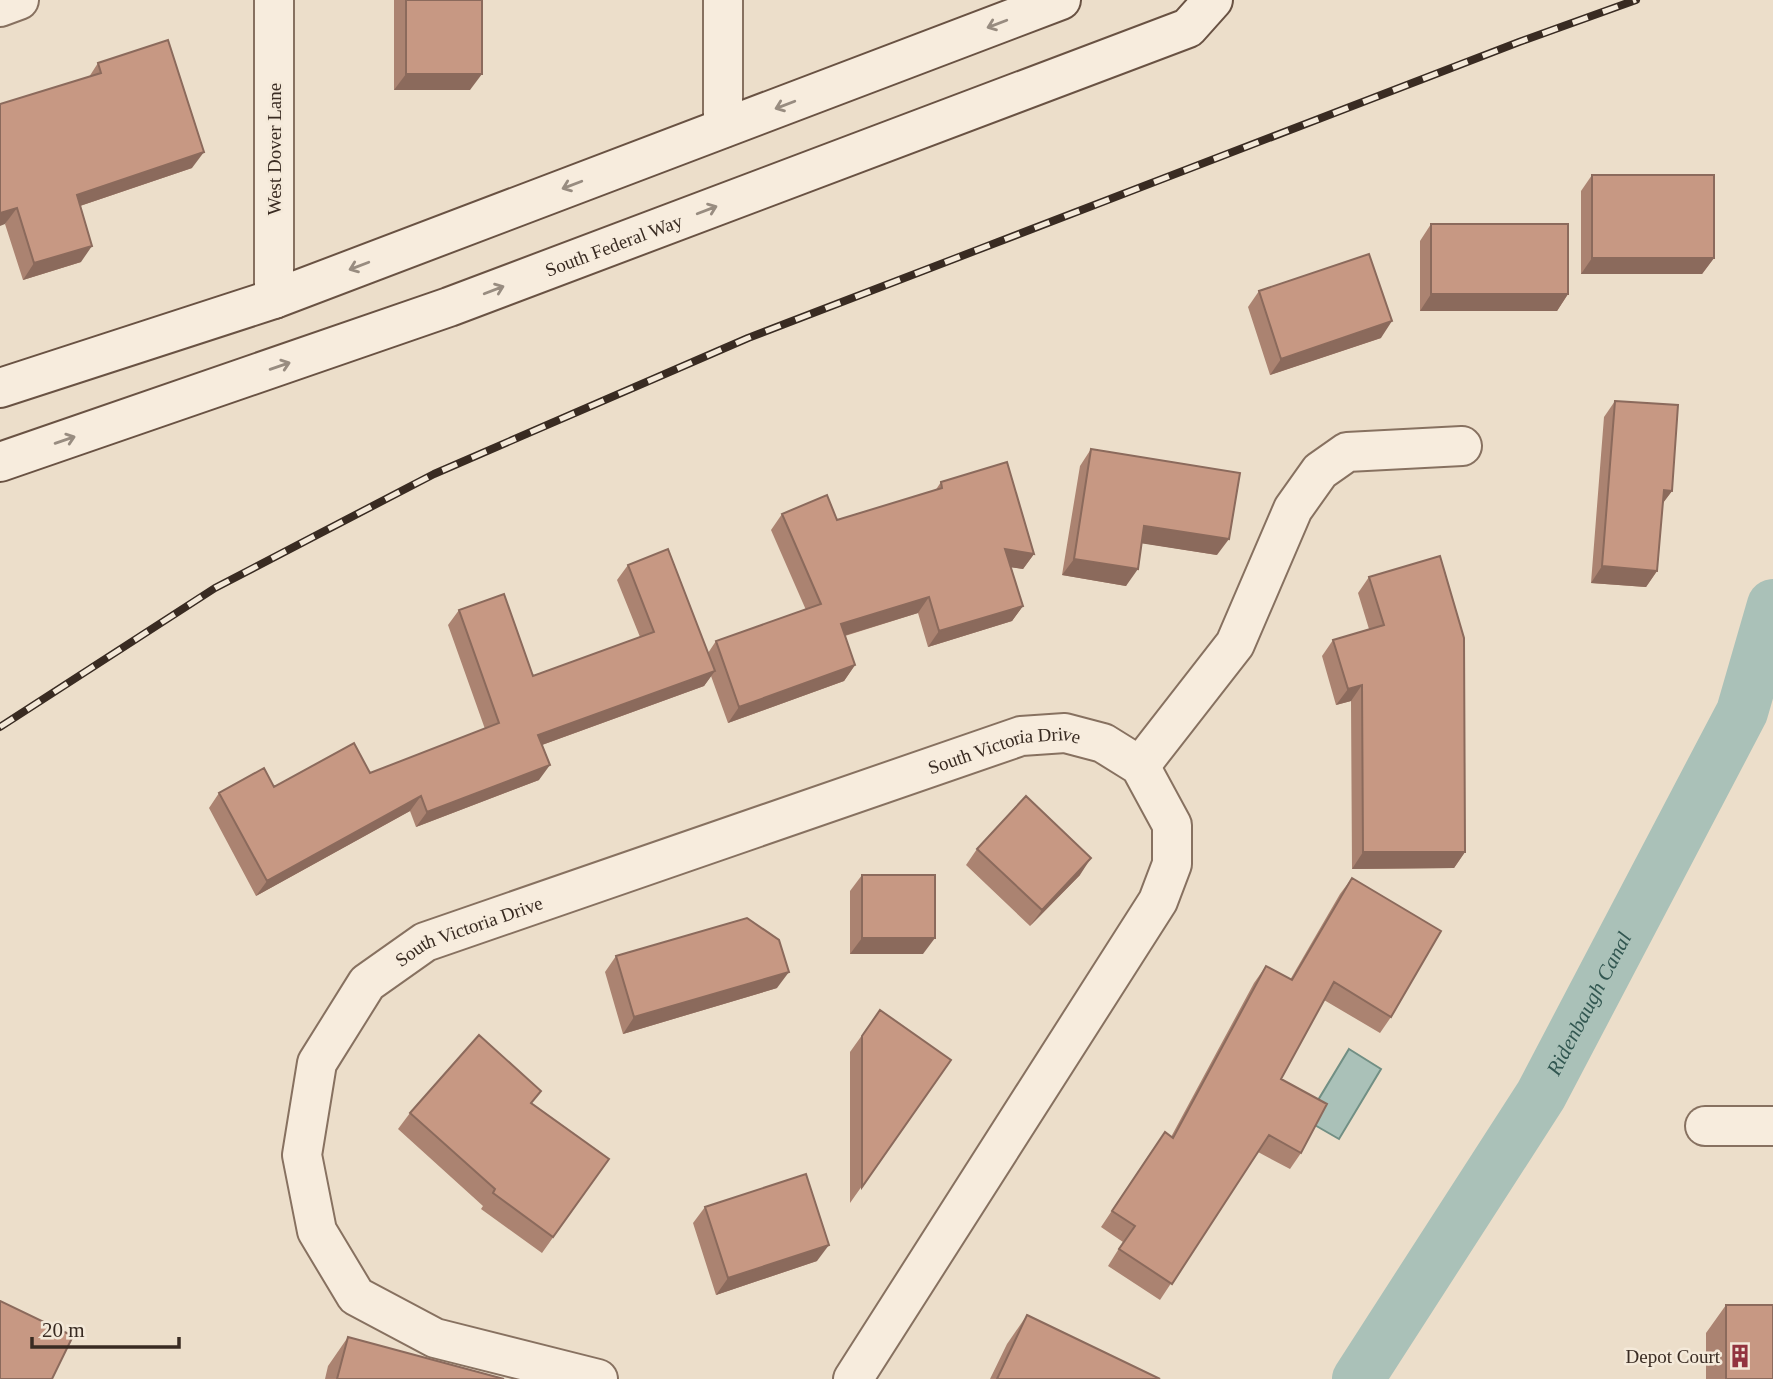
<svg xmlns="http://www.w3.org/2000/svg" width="1773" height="1379" viewBox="0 0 1773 1379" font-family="Georgia,serif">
	<rect width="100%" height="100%" fill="#ecdeca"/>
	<path fill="#aac1b8" stroke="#718f84" stroke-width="2" d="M1349,1049L1381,1069L1339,1139L1306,1120Z"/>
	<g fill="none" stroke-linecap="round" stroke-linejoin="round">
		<path stroke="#aac1b8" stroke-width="52" id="s1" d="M1358,1379L1541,1095L1742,712L1773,605"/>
		<g stroke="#877160" stroke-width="42">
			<g id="minor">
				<path d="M274,0V299"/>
				<path d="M0,7L19,0"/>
				<path d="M723,128V0"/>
				<path d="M1140,766L1235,644L1293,509L1320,471L1347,452L1462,446"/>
				<path d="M1705,1126H1773"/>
				<path id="s2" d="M598,1379L435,1338L356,1296L317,1231L302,1155L317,1063L367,983L425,942L1021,736L1065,733L1103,743L1140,766L1172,825V864L1158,901L853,1379"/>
			</g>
		</g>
		<g stroke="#695243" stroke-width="42">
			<g id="secondary">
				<path d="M0,388L274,299L1061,0"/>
				<path id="s3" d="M0,462L449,307L1188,28L1213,0"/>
			</g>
		</g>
		<use href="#minor" stroke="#f7ecdd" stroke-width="38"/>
		<use href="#secondary" stroke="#f7ecdd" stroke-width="38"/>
		<g stroke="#392b22" stroke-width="8">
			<path id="rail" d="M0,727L215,588L434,474L748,338L1519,42L1636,0"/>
		</g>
		<use href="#rail" stroke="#f4e9d9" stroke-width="5" stroke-dasharray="16" stroke-linecap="butt"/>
	</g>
	<path fill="#ab8371" d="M394,0H482L470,90H394Z
		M98,63L192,168L80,206L81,262L23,280L5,224L89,77Z
		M1592,175L1714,258L1702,274H1581V191Z
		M1431,224L1568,294L1557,311H1420V241Z
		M1259,291L1381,338L1270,375L1248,307Z
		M1615,401L1672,491L1662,504L1657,571L1646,587L1591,583L1604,417Z
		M1091,449L1217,555L1142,543L1126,586L1062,575L1080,466Z
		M941,482L1034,554L1023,569L1011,567L1023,606L1012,621L928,647L918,613L845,636L855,665L844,681L728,723L711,676L704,686L542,745L539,780L416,827L410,811L256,896L209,808L219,793L370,773L485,729L448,625L459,610L533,676L640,637L617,580L628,565L708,653L716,641L806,610L771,530L782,514L837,520L935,491Z
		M1369,577L1465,852L1454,868L1352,869L1351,701L1336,705L1322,656L1333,640L1369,629L1358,593Z
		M977,849L1080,875L1030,926L966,865Z
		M862,875L923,954H850V891Z
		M1352,878L1391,1017L1380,1033L1324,1000L1281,1079L1301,1153L1290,1169L1258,1152L1160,1300L1108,1266L1123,1242L1101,1227L1153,1149L1171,1137L1254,983L1266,966L1290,980L1340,894Z
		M616,956L777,988L623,1034L605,972Z
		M880,1010L951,1060L850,1203V1052Z
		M532,1104L609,1159L542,1253L481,1209L483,1206L398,1129L410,1113Z
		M705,1207L817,1261L716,1295L693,1223Z
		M1726,1305L1773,1379H1706V1333Z
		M1027,1315L1160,1379H990L1007,1344Z
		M348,1337L504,1379H325L328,1366Z"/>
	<path fill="#8b6a5c" d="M406,74H482L470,90H394Z
		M204,152L192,168L65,211L77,195Z
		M17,208L5,224L0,226V213Z
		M92,246L81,262L23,280L34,263Z
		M1592,258H1714L1702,274H1581Z
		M1431,294H1568L1557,311H1420Z
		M1392,321L1381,338L1270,375L1281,359Z
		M1664,490L1672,491L1660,507Z
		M1144,526L1229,539L1217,555L1133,542Z
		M1005,549L1034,554L1023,569L994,565Z
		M1074,559L1138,569L1126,586L1062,575Z
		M1602,566L1657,571L1646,587L1591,583Z
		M929,597L918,613L830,640L841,624Z
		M1023,606L1012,621L928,647L939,631Z
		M855,665L844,681L728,723L739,707Z
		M715,671L704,686L528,750L538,735Z
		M1362,685L1351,701L1336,705L1348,689Z
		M550,765L539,780L416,827L427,812Z
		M421,796L410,811L256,896L267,881Z
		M1363,852H1465L1454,868L1352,869Z
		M1091,858L1080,875L1030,926L1042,910Z
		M862,938H935L923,954H850Z
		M789,972L777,988L623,1034L634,1017Z
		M829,1245L817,1261L716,1295L728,1278Z"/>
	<path fill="#c79883" stroke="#8b6a5c" stroke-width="2" d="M406,0H482V74H406Z
		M168,40L204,152L77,195L92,246L34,263L17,208L0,213V104L101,73L98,63Z
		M1592,175H1714V258H1592Z
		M1431,224H1568V294H1431Z
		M1369,254L1392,321L1281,359L1259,291Z
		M1615,401L1678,405L1672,491L1664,490L1657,571L1602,566Z
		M1091,449L1240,473L1229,539L1144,526L1138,569L1074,559Z
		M1007,462L1034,554L1005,549L1023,606L939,631L929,597L841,624L855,665L739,707L716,641L821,604L782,514L827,495L837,520L942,488L941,482Z
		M668,549L715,671L538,735L550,765L427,812L421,796L267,881L219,793L264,768L274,787L354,743L370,773L499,723L459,610L504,594L533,676L654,632L628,565Z
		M1440,556L1464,638L1465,852H1363L1362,685L1348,689L1333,640L1384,625L1369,577Z
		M1026,796L1091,858L1042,910L977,849Z
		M862,875H935V938H862Z
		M1352,878L1441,931L1391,1017L1334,982L1281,1079L1327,1104L1301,1153L1269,1135L1172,1284L1119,1249L1135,1226L1112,1211L1165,1132L1173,1138L1266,966L1292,980Z
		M747,918L779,940L789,972L634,1017L616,956Z
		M880,1010L951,1060L862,1187V1036Z
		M479,1035L541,1091L531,1103L609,1159L553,1237L493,1193L495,1189L410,1113Z
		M806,1174L829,1245L728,1278L705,1207Z
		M0,1301L73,1336L52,1379H0Z
		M1726,1305H1773V1379H1726Z
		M1027,1315L1160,1379H997Z
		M348,1337L504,1379H337Z"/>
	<defs><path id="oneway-shaft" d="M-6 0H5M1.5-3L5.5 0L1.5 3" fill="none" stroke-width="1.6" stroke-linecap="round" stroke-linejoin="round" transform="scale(1.75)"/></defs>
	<g stroke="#988c80">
		<use href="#oneway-shaft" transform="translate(997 24) rotate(159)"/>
		<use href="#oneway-shaft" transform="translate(785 105) rotate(159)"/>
		<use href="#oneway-shaft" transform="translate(572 185) rotate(159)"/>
		<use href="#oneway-shaft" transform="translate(707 210) rotate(-21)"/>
		<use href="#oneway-shaft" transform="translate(359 266) rotate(159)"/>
		<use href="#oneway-shaft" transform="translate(494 290) rotate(-21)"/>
		<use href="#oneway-shaft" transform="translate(280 366) rotate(-19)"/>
		<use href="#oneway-shaft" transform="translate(65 440) rotate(-19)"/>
	</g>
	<defs>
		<g id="building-bare" transform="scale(1.89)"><path d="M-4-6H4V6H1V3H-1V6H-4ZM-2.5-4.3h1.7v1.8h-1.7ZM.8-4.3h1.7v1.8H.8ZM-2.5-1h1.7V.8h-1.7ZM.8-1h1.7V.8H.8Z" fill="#92343f" stroke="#f4e9d9" stroke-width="2.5" paint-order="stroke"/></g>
	</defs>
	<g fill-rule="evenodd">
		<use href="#building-bare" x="1740" y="1356"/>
	</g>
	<g text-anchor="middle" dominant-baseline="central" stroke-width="5" stroke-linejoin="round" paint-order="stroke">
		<g font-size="19" fill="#392b22" stroke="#f4e9d9">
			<text transform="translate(274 149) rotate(-90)">West Dover Lane</text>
			<text stroke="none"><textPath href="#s3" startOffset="651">South Federal Way</textPath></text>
			<text stroke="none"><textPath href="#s2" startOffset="1281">South Victoria Drive</textPath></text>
			<text stroke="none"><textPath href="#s2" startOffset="714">South Victoria Drive</textPath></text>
		</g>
		<g font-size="19" fill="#392b22" stroke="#f4e9d9" text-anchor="end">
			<text x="1720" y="1356">Depot Court</text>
		</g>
		<g font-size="21" font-style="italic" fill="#325751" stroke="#f4e9d9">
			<text stroke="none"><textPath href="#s1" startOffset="441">Ridenbaugh Canal</textPath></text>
		</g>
	</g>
	<path d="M32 1337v10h147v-10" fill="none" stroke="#392b22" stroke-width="3.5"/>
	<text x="42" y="1337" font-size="21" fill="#392b22" stroke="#f4e9d9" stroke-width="5" paint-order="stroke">20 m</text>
</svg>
